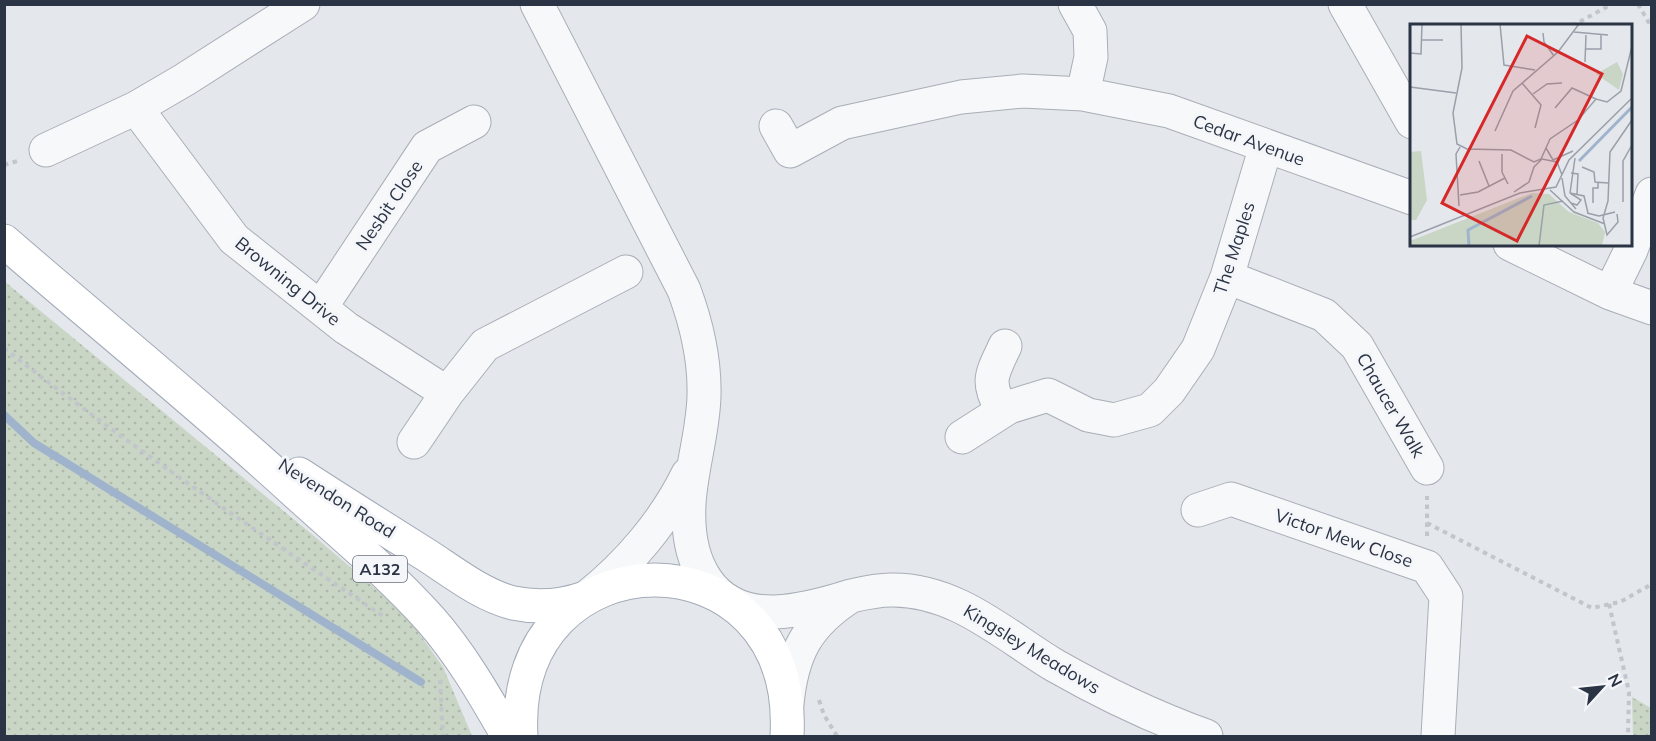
<svg xmlns="http://www.w3.org/2000/svg" width="1656" height="741" viewBox="0 0 1656 741" font-family="Mulish,sans-serif">
	<defs>
		<pattern id="grass-dots" width="8" height="8" patternUnits="userSpaceOnUse" patternTransform="scale(1.5)"><rect width="8" height="8" fill="#c9d6c5"/><path d="M2 2h.1M6 6h.1" fill="none" stroke="#adb8ab" stroke-width="1.8" stroke-linecap="round"/></pattern>
	</defs>
	<rect width="100%" height="100%" fill="#e4e7ec"/>
	<path fill="url(#grass-dots)" d="M4,281L314,536L406,615L443,667L472,736H5Z
		M1632,697L1651,708V736H1633Z"/>
	<g fill="none" stroke-linecap="round" stroke-linejoin="round">
		<path stroke="#9fb4cc" stroke-width="8" d="M4,415L34,443L421,682"/>
		<g stroke="#a9aeb7" stroke-width="35">
			<path id="minor" d="M537,4L684,290C697,325 705,359 704,396C703,433 691,468 689,504C686,562 710,614 775,612C801,611 826,604 851,596C807,624 792,653 787,704
				M1075,4L1090,31L1091,57L1083,94
				M1345,4L1412,122
				M136,108L234,239L346,328L447,393
				M776,126L790,151L842,123L961,97L1023,91L1083,94L1169,111L1412,198
				M46,150L136,108L184,80L303,4
				M1510,244L1610,293L1652,308
				M1227,277L1324,315L1357,346L1427,468
				M1610,293L1631,250L1652,194
				M321,307L427,147L474,122
				M1002,411C986,381 991,376 1005,346
				M962,437L1009,407L1048,395L1088,415L1114,420L1150,410L1169,391L1198,349L1227,277L1266,146
				M414,442L447,393L485,345L626,272
				M1198,510L1231,499L1427,567L1446,596L1438,736
				M851,596C864,593 878,590 891,590C955,589 1003,634 1054,665C1103,693 1153,717 1206,736
				M587,597C628,565 665,521 688,474"/>
		</g>
		<g stroke="#a3abb8" stroke-width="35">
			<path id="major" d="M4,241C101,325 200,405 294,491C340,533 389,573 430,619C461,654 485,696 508,736
				M299,474C342,502 385,529 428,556C454,573 482,595 513,603C537,608 562,606 585,598
				M521,736C509,530 799,526 787,736"/>
		</g>
		<path stroke="#c2c5cb" stroke-width="4" stroke-dasharray="4.5 4.5" stroke-linecap="butt" d="M1638,4L1652,28
			M1572,26L1612,4
			M4,165L21,160
			M4,348C126,444 255,530 383,616
			M1427,523L1592,608L1620,602L1652,584
			M1427,536V496
			M1609,604L1629,692L1628,736
			M440,680L443,736
			M819,700L824,715L837,736"/>
		<use href="#minor" stroke="#f7f8fa" stroke-width="33"/>
		<use href="#major" stroke="#fff" stroke-width="33"/>
	</g>
	<g text-anchor="middle" dominant-baseline="central" stroke-width="6" stroke-linejoin="round" paint-order="stroke">
		<rect fill="#f4f6f9" stroke="#676e7b" stroke-width="1.5" x="353" y="556" width="54" height="26" rx="4.5"/>
		<g font-size="16" font-weight="bold" fill="#2b3445">
			<text x="380" y="569">A132</text>
		</g>
		<g font-size="18" fill="#2b3445" stroke="#f4f6f9">
			<text transform="translate(1249 140) rotate(20)">Cedar Avenue</text>
			<text transform="translate(389 205) rotate(-56)">Nesbit Close</text>
			<text transform="translate(1234 248) rotate(-72)">The Maples</text>
			<text transform="translate(288 281) rotate(39)">Browning Drive</text>
			<text transform="translate(1391 405) rotate(60)">Chaucer Walk</text>
			<text transform="translate(337 498) rotate(32)">Nevendon Road</text>
			<text transform="translate(1344 538) rotate(19)">Victor Mew Close</text>
			<text transform="translate(1032 649) rotate(31)">Kingsley Meadows</text>
		</g>
	</g>
	<g transform="translate(1410 24)">
		<rect width="222" height="222" fill="#e4e7ec"/>
		<path d="M207,38L213,50L209,66L186,50ZM122,169L139,170L159,188L188,199L195,208L192,222H0V217Z" fill="#c9d6c5"/>
		<path d="M11,127L17,176L6,196H0V128Z" fill="#c9d6c5"/>
		<path fill="none" stroke="#9fb4cc" stroke-width="3" d="M169,137L222,83M59,222L58,206L122,172"/>
		<path fill="none" stroke="#9a9fa9" stroke-width="1.5" d="M51,0L52,44L43,89L47,120L57,125L101,126L124,138L131,135L136,124L143,136M90,0L94,41L125,46M164,8L198,11M133,9L134,18L144,32M12,16H33M176,25H191V11M0,29L11,30L12,0M175,38L176,11M112,59L131,81L125,104M0,63L46,69M123,70L137,60L152,59M145,84L162,64L186,75M85,107L103,67L148,28L169,0M136,124L140,115L168,96L186,75L197,78L211,67L222,22M92,130V148L98,160M143,136L163,127M69,137L79,162M172,143L184,148L185,158L198,159M161,149L168,150L167,170M152,154L155,172L166,185M140,166L164,188L195,200M104,168L119,158L124,143L132,135L147,138L152,151M160,169L165,134M160,169L171,176L167,181L161,179M160,169L174,172L178,189M50,171L68,168L95,154M213,178V137L222,121M183,179V164H188V158M49,182L46,130L50,123M177,189L189,192L205,188M207,190L208,198L197,211L193,194L198,177L200,128L222,96M0,213L110,169L146,163L159,136L222,74M129,222L134,181L153,177"/>
		<path fill="#d62828" fill-opacity="0.15" stroke="#d62828" stroke-width="3" d="M117,12L192,50L107,217L32,179Z"/>
		<rect width="222" height="222" fill="none" stroke="#2b3445" stroke-width="3"/>
	</g>
	<rect width="1656" height="741" fill="none" stroke="#2b3445" stroke-width="12"/>
	<g transform="translate(1602 687) rotate(63)" stroke="#f4f6f9" stroke-width="4.5" paint-order="stroke">
	<path d="M0-4.5L10 22L0 15L-10 22Z" fill="#2b3445"/>
	<text y="-9" font-size="16" font-weight="bold" text-anchor="middle" fill="#2b3445">N</text>
	</g>
</svg>
